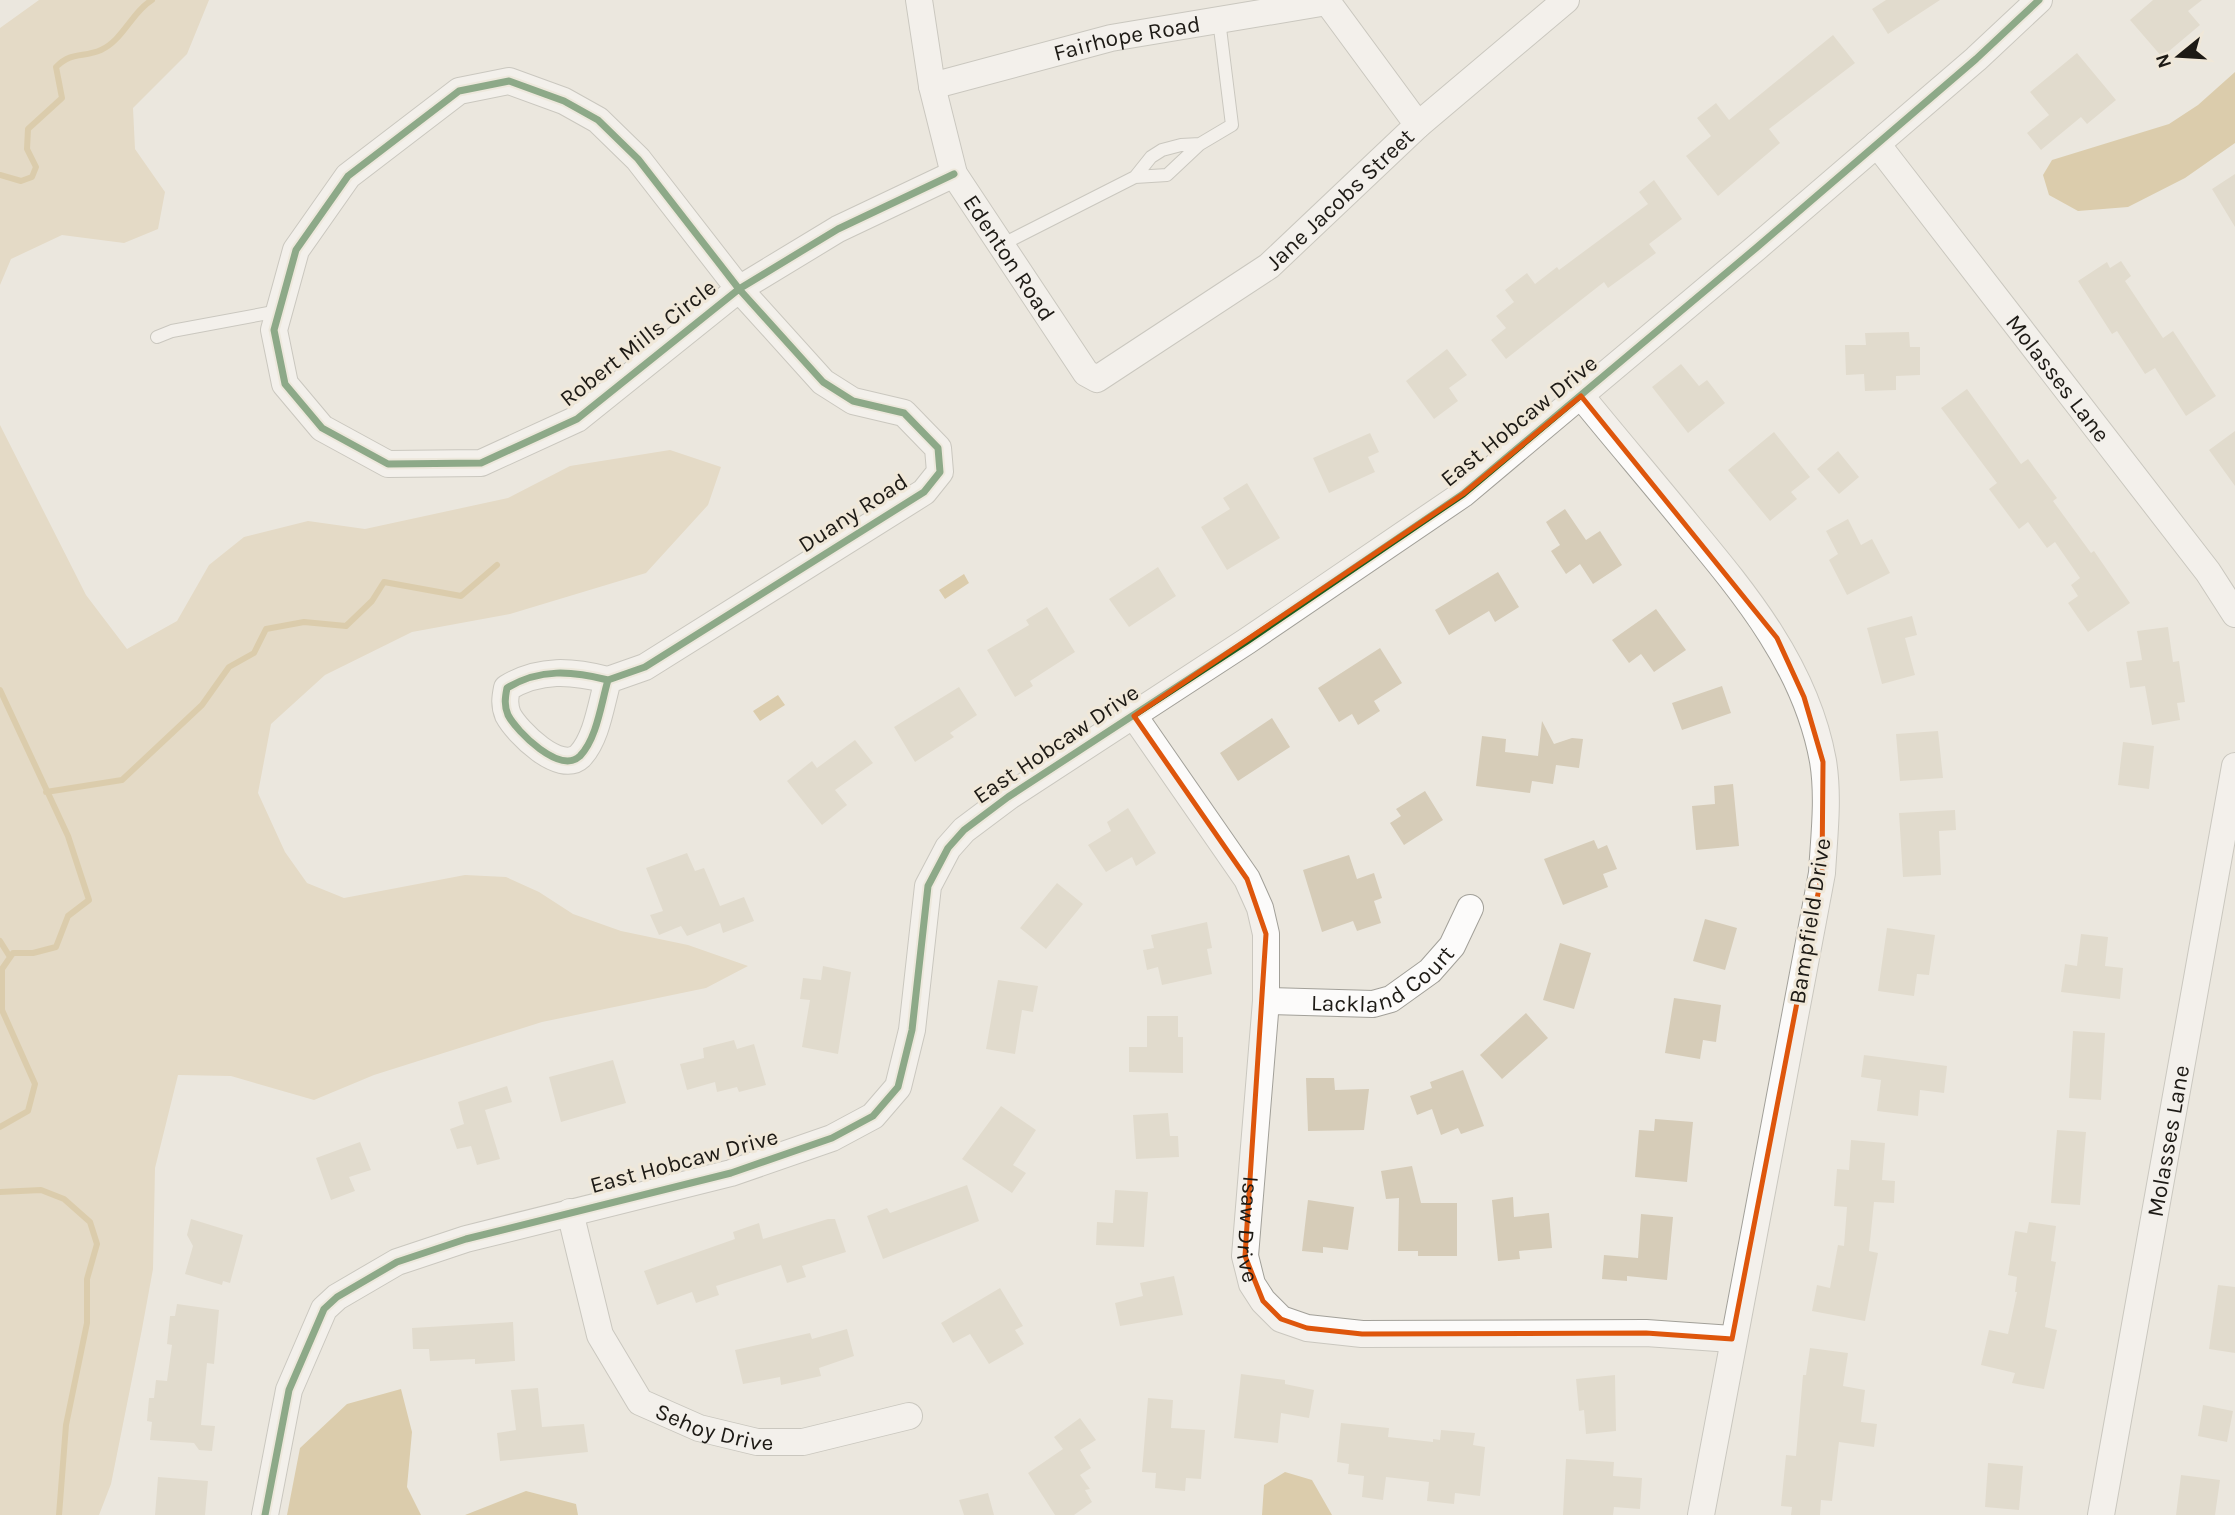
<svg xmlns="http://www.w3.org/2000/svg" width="2235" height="1515" viewBox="0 0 2235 1515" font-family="Karla,sans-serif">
	<rect width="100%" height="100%" fill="#ebe7de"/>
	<path fill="#dccaa8" d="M39,0H209L187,54L133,108L135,149L165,192L158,229L124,243L62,235L11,259L0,285V28Z
		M0,425L86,595L127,649L177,621L209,565L244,537L308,521L365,529L508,498L570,466L670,450L721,467L708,505L646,573L510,614L412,632L325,675L271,724L258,793L285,852L307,883L344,898L465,875L506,877L539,892L573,914L621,931L688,945L748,966L706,988L542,1022L374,1075L314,1100L231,1076L178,1075L155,1168L153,1269L142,1329L111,1484L99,1515H0Z"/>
	<path fill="#c8ac6f" d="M2235,72V143L2185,178L2128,207L2078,211L2049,195L2043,175L2052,160L2169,124L2198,105Z
		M964,574L969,583L945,599L939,590Z
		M778,695L785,705L760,721L753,711Z
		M401,1389L412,1432L407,1487L421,1515H287L300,1448L347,1404Z
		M1285,1472L1312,1480L1332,1515H1262L1264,1485Z
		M526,1491L576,1504L578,1515H465Z"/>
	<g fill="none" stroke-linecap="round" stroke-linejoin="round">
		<path stroke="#c8ac6f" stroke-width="6" d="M0,175L21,181L32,177L36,167L27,149L28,129L62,98L56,67C72,51 83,58 101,50C123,40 132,12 152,0
			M0,690L68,836L89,900L68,916L56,947L33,953H13L2,969V1010L35,1084L28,1111L0,1127
			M46,792L122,780L202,705L229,667L254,653L266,629L304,622L346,626L372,601L384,582L461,596L497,565
			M0,941L10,957
			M0,1192L41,1190L64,1199L90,1222L97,1244L87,1279V1323L66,1425L59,1515"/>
	</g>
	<path fill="#d6ccb8" d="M1886,0H1940L1888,34L1872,9Z
		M2153,0H2202L2188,11L2200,25L2162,57L2130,20Z
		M1833,35L1855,63L1769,129L1780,143L1718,196L1686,156L1711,136L1697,118L1716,103L1729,120Z
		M2077,53L2116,100L2087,124L2081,117L2041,150L2027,133L2049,115L2030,92Z
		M2235,174V227L2212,189Z
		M1654,180L1682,219L1649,244L1656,253L1608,288L1604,282L1506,359L1491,340L1506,328L1496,316L1514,302L1505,290L1527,273L1535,284L1557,267L1559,270L1648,204L1639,192Z
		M2121,261L2131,276L2125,281L2163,338L2173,331L2216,396L2186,416L2155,368L2145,374L2117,331L2112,334L2078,281L2107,262L2110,268Z
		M1909,332L1910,347H1920V375L1896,376V390L1865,391L1864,374L1846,375L1845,345H1866L1865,333Z
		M1447,349L1467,375L1449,388L1458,401L1434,419L1406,381Z
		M1681,364L1699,386L1707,380L1725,403L1688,433L1652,387Z
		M1967,389L2021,464L2028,459L2057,498L2053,501L2091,553L2094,551L2130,603L2088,632L2068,603L2078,596L2071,585L2080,578L2055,542L2047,548L2028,522L2019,529L1989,489L1997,483L1941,408Z
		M2235,431V486L2209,450Z
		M1774,432L1810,477L1791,492L1797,499L1770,521L1728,470Z
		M1370,433L1379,452L1368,457L1375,472L1329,493L1313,458Z
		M1838,451L1859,477L1839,494L1817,469Z
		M1247,483L1280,538L1227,570L1201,527L1230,509L1223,498Z
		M1565,509L1586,540L1600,531L1622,565L1593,584L1580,564L1566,574L1551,551L1560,545L1546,522Z
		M1848,519L1861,545L1872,539L1890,573L1847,595L1829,560L1838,554L1826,531Z
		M1158,567L1176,596L1129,627L1109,599Z
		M1498,572L1519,607L1495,622L1489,611L1449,635L1435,610Z
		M1047,607L1075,652L1030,681L1033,686L1015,697L987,650L1029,625L1026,620Z
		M1656,609L1686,650L1654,672L1641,654L1629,663L1612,640Z
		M1912,616L1917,635L1905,638L1915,675L1882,684L1867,628Z
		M2168,627L2173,662L2179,661L2185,702L2177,703L2180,720L2152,725L2145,686L2130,688L2126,662L2142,660L2137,631Z
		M1380,648L1402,683L1374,701L1380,711L1358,725L1352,714L1339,722L1318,688Z
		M1722,686L1731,713L1682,730L1672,703Z
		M959,687L977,715L950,733L954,737L915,762L894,727Z
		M1272,718L1290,747L1238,781L1220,753Z
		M1542,721L1554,744L1572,738L1583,739L1579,768L1556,765L1553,784L1532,781L1530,793L1476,786L1482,736L1506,739L1505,752L1538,756Z
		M1938,731L1943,778L1900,781L1896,734Z
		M855,740L873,763L835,790L847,805L822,825L787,781L812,761L817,768Z
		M2123,742L2154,746L2149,789L2118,785Z
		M1733,784L1739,846L1696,850L1692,806L1715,804L1714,786Z
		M1425,791L1443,820L1404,845L1390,823L1401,816L1396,809Z
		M1128,808L1156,853L1136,866L1132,857L1106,872L1088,845L1111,831L1107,822Z
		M1955,810L1956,830L1939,831L1941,875L1903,877L1899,813Z
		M1594,840L1598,849L1607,845L1617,869L1603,874L1608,887L1563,905L1544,859Z
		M687,853L695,871L704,868L720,906L744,897L754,921L723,933L720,923L687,936L681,926L659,935L650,915L663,911L646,868Z
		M1349,855L1357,879L1374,873L1382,898L1374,901L1381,923L1357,931L1353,921L1322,932L1303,870Z
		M1057,883L1083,904L1046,949L1020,928Z
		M1705,919L1737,928L1725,970L1693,961Z
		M1207,922L1212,948L1207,949L1212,974L1162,985L1158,967L1147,970L1143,950L1154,948L1151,935Z
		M1887,928L1935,935L1929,975L1917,974L1914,996L1878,991Z
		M2081,934L2108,937L2105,966L2123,968L2120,999L2061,992L2065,964L2077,966Z
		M1560,943L1591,953L1574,1009L1543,1000Z
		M823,966L851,972L838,1054L802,1047L810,1000L800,999L803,978L821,980Z
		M998,980L1038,986L1033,1012L1022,1010L1015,1054L986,1049Z
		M1674,998L1721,1005L1716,1042L1703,1040L1700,1059L1665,1053Z
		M1526,1013L1548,1038L1502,1079L1480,1055Z
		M1147,1016H1178V1037H1183V1073L1129,1072V1047H1147Z
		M2073,1031L2105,1033L2101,1100L2069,1098Z
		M734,1040L737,1049L754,1044L766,1085L739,1092L737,1087L717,1092L715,1082L687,1090L680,1064L704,1058L703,1048Z
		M1864,1055L1947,1066L1944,1093L1920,1090L1918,1116L1877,1111L1881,1080L1861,1077Z
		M613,1060L626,1103L561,1122L549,1077Z
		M1463,1070L1484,1126L1461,1134L1458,1128L1441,1135L1432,1109L1417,1115L1410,1096L1432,1088L1430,1082Z
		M1306,1078H1334L1335,1090L1369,1089L1364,1130L1308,1131Z
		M507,1086L512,1102L485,1110L500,1159L477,1165L471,1146L457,1149L450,1129L464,1124L458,1102Z
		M1001,1106L1036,1130L1013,1165L1026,1173L1012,1193L962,1159Z
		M1168,1113L1170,1136H1178L1179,1157L1136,1159L1133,1115Z
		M1655,1119L1693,1122L1687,1182L1635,1177L1639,1130L1654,1131Z
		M2057,1130L2086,1132L2080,1205L2051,1203Z
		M1851,1140L1885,1143L1882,1180L1895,1181L1894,1203L1874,1202L1869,1251L1878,1253L1865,1321L1812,1311L1817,1285L1830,1288L1838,1245L1844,1246L1847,1207L1834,1206L1837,1169L1849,1170Z
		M360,1142L371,1170L349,1177L355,1191L331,1200L316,1158Z
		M1412,1166L1421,1203H1457V1256H1418V1251H1398L1399,1198L1386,1199L1381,1171Z
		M967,1185L979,1221L883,1259L867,1216L887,1208L890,1213Z
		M1115,1190L1148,1192L1144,1247L1096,1245L1097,1222L1113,1223Z
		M1513,1197L1514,1217L1549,1213L1552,1248L1519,1251L1520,1259L1498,1261L1492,1200Z
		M1308,1200L1354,1207L1348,1250L1323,1247V1253L1302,1251Z
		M1641,1214L1673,1217L1667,1280L1627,1276V1281L1602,1279L1604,1255L1638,1258Z
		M191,1219L243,1235L230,1283L223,1281L222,1285L185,1274L193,1246L187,1235Z
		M828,1219H835L846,1252L802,1266L806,1277L787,1283L781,1265L716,1286L719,1295L696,1303L692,1292L657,1305L644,1271L735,1239L733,1232L759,1223L763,1239Z
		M2029,1222L2056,1226L2051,1261L2056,1262L2045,1327L2057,1330L2044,1389L2012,1383L2015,1373L1981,1365L1989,1330L2008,1334L2017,1292H2015L2017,1277L2008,1275L2015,1231L2027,1233Z
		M1174,1276L1183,1315L1120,1326L1115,1303L1143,1296L1140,1283Z
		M2218,1285L2235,1287V1353L2209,1349Z
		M1000,1288L1023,1326L1015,1330L1024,1344L989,1364L970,1334L953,1343L941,1323Z
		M177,1304L219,1310L214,1364L207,1363L201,1425L215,1426L212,1451L199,1450L194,1443L150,1440L152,1422L147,1421L149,1398H154L156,1380L167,1381L172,1345L167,1344L170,1316H175Z
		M513,1322L515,1361L475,1364V1359L430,1361L429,1349H413L412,1328Z
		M847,1329L854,1356L819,1368L821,1376L781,1385L780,1377L743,1384L735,1350L810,1333L812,1339Z
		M1810,1348L1848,1353L1843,1386L1865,1390L1861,1422L1877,1424L1874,1447L1839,1442L1832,1501L1821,1500L1820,1515H1791L1792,1507L1781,1506L1786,1455L1796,1456L1803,1375H1806Z
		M1241,1374L1285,1380V1384L1314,1390L1309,1418L1281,1413L1278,1443L1234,1438Z
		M1615,1375L1616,1431L1586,1434L1584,1410L1579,1411L1576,1379Z
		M538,1388L542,1427L584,1424L588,1452L500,1461L497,1433L516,1430L511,1390Z
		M1148,1398L1173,1400L1171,1428L1205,1430L1201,1479L1186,1478L1185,1491L1155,1488L1156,1473L1142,1472Z
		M2203,1405L2233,1411L2227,1442L2198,1436Z
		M1080,1418L1096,1440L1080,1450L1091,1468L1080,1475L1090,1489L1085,1490L1092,1502L1074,1515H1055L1028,1473L1063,1449L1054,1437Z
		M1341,1423L1389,1428L1388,1437L1433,1442V1439L1440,1440L1441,1430L1475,1433L1473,1445L1485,1447L1480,1496L1455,1493L1454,1504L1427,1501L1429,1482L1386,1477L1383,1500L1362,1497L1364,1476L1348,1474L1349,1464L1337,1462Z
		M1566,1459L1614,1462L1613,1476L1642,1478L1640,1509L1614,1507L1613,1515H1563Z
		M1988,1463L2023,1466L2019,1510L1985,1507Z
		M2181,1475L2220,1480L2215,1515H2176Z
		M158,1477L208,1481L205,1515H155Z
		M988,1493L994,1515H964L959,1500Z"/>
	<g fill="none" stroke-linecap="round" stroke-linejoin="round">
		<g stroke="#a2a099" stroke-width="14">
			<path id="service" d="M1135,177L1167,175L1200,144L1232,125L1219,20
				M1001,245L1135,177L1151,157L1162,150L1181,145L1200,144
				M157,337L172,331L279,311"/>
		</g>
		<g stroke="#a2a099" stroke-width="28">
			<g id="minor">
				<path id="s1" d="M919,0L932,86L954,174L1086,373L1097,379L1269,266L1418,125L1566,0"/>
				<path d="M1326,0L1418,125"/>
				<path id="s2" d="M932,86L1111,38L1327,2"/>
				<path id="s3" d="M1877,144L2208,572L2235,614"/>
				<path d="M1581,396C1616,439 1652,481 1687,524C1746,595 1806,667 1823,761C1829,798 1824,837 1822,873L1701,1515"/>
				<path d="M608,680C572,671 540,668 507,688C505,698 504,705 508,715C517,732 560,775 580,756C597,738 601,704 608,680L645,667L924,492L940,472L938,448L904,413L853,401L823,382L739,289L638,159L598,120L564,101L509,81L459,91L348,176L296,250L274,330L285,384L322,428L388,464L481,463L577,419L739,289L838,229L954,174"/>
				<path id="s4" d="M1134,716L1247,879L1260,908L1266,934V1001L1245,1256L1252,1284L1263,1301L1281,1319L1307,1328L1362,1334L1646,1333L1732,1339"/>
				<path id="s5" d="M1266,1001L1373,1004L1391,999L1430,971L1452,946L1470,908"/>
				<path id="s6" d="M570,1212L600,1335L640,1402L699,1428L757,1442H803L909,1416"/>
				<path d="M265,1515L289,1390L324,1309L337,1297L397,1262L466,1239L731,1173L832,1138L873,1116L898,1087L912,1030L928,886L948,848L964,830L1008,797L1247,641L1463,494L1756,248L1976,59L2039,0"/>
				<path id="s7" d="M2101,1515L2235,766"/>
			</g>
		</g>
		<use href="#service" stroke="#fcfbfa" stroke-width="12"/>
		<use href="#minor" stroke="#fcfbfa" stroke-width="26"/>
		<g stroke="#f0e8d9" stroke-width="11">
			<path id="cycleway" d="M608,680C572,671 540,668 507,688C505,698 504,705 508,715C517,732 560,775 580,756C597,738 601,704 608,680L645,667L924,492L940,472L938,448L904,413L853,401L823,382L739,289L638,159L598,120L564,101L509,81L459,91L348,176L296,250L274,330L285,384L322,428L388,464L481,463L577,419L739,289L838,229L954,174
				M265,1515L289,1390L324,1309L337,1297L397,1262L466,1239L731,1173L832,1138L873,1116L898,1087L912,1030L928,886L948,848L964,830L1008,797L1247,641L1463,494L1756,248L1976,59L2039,0"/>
		</g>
		<use href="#cycleway" stroke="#1b5e20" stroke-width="7"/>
	</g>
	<path d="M0 0H2235V1515H0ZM1581,396L1777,638L1804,697L1823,762L1822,873L1732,1339L1646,1333L1362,1334L1307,1328L1281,1319L1263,1301L1245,1256L1266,934L1247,879L1134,716L1463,494Z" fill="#ebe7de" fill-opacity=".55" fill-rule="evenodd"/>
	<path fill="none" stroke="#de560c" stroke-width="5" stroke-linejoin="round" d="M1581,396L1777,638L1804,697L1823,762L1822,873L1732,1339L1646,1333L1362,1334L1307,1328L1281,1319L1263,1301L1245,1256L1266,934L1247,879L1134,716L1463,494Z"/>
	<g text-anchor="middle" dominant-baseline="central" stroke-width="6" stroke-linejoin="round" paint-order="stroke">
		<g font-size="23" fill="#1d1a15" stroke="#f0e8d9">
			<text stroke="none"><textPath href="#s2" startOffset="201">Fairhope Road</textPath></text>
			<text stroke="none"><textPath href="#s1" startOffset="732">Jane Jacobs Street</textPath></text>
			<text stroke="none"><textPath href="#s1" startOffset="278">Edenton Road</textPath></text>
			<text transform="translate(638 343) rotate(-38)">Robert Mills Circle</text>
			<text stroke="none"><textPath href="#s3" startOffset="296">Molasses Lane</textPath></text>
			<text transform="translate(1519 421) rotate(-39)">East Hobcaw Drive</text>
			<text transform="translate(853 513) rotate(-33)">Duany Road</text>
			<text transform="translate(1056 744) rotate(-34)">East Hobcaw Drive</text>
			<text transform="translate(1810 921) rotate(-81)">Bampfield Drive</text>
			<text stroke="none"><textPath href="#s5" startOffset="124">Lackland Court</textPath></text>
			<text stroke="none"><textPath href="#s7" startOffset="380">Molasses Lane</textPath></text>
			<text transform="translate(684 1161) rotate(-15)">East Hobcaw Drive</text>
			<text stroke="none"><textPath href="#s4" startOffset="553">Isaw Drive</textPath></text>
			<text stroke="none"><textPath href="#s6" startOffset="284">Sehoy Drive</textPath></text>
		</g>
	</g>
	<g transform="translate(2179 56) rotate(252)" stroke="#f0e8d9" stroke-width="5" paint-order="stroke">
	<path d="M0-5L12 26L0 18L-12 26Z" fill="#1d1a15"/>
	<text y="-10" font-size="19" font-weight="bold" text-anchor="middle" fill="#1d1a15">N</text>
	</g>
</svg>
